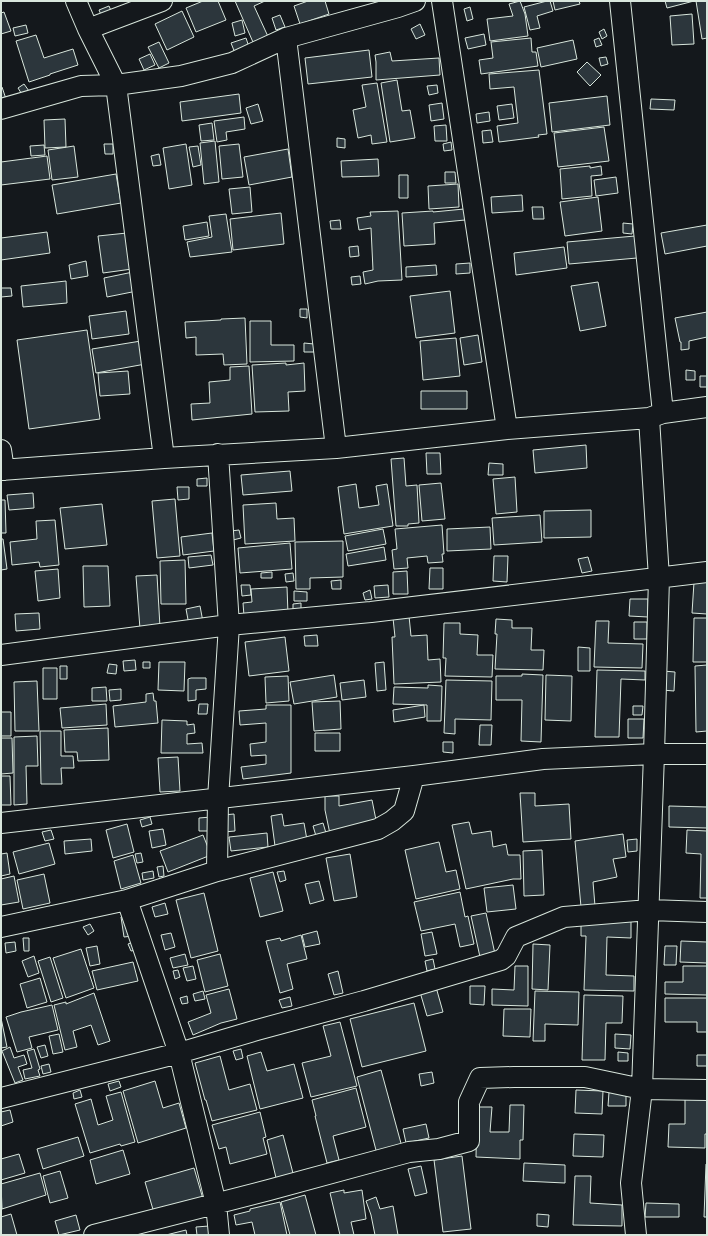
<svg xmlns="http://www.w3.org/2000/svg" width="708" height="1236" viewBox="0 0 708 1236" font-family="'Nunito Sans',sans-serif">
	<rect width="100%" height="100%" fill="#14181c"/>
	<path fill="#2c363c" stroke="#d8e6dc" d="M203,1H218L226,20L196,32L186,8Z
		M235,1H265L254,6L271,43L256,49Z
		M308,1H325L329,14L300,24L294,6Z
		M520,1L525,14L528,36L490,41L487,19L513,16L509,4Z
		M547,1H550L553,11L537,16L540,28L530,30L524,7Z
		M553,1H579L580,4L555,10Z
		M665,1H694L667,8Z
		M696,1H707V38L702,39Z
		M109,6L112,13L102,17L99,10Z
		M470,7L473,19L467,21L464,9Z
		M182,11L194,37L167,50L155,24Z
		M4,12L11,31L1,34V13Z
		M692,14L694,44L672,45L670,16Z
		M280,15L285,27L276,30L272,18Z
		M242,20L245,33L235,36L232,23Z
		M420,24L425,35L416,39L411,29Z
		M26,25L28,33L15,36L13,28Z
		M604,29L607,36L602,39L599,32Z
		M484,34L486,45L468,49L465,38Z
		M36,35L44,58L73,49L78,65L50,74V75L29,82L16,41Z
		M246,38L251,53L237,58L231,43Z
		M531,38L532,52H536L538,66L481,74L479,60L493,58L491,42Z
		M599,38L602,45L596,47L594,40Z
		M573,40L577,59L541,67L537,48Z
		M159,42L169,63L159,68L148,47Z
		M369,50L372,77L308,84L305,58Z
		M390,52L392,61L439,58L440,75L376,80V62L375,55Z
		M150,54L155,65L144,70L139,59Z
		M606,57L608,64L601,66L599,58Z
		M587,62L601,75L590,86L577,72Z
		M539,70L547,134L538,135L539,137L499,142L497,126L518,123L514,87L490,89L489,74Z
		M397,80L402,111L410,110L415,138L390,142L381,83Z
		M377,83L387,142L372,144L371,135L358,138L353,110L366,107L362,85Z
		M24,84L29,91L23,96L18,88Z
		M437,85L438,93L429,95L427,86Z
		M1,87H2L6,99L1,100Z
		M239,94L241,113L182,121L180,102Z
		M607,96L610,125L552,132L549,103Z
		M651,99L675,100L674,110L650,109Z
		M442,103L444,119L431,121L429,105Z
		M258,104L263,121L251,124L246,108Z
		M512,104L514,118L499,120L497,106Z
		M489,112L490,121L477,123L476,114Z
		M244,117L245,129L226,132L227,140L217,142L214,121Z
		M65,119L66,147L45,148L44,120Z
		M212,123L214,140L201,141L199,125Z
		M446,125L447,141H435L434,126Z
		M604,127L609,161L558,167L554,133Z
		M491,130L493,142L483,143L482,131Z
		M337,138L345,139V148L337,147Z
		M215,141L219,182L204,184L200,143Z
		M451,142L452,150L444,151L443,144Z
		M104,144H113V154H105Z
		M186,144L192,185L169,189L163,148Z
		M239,144L243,177L222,179L219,146Z
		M44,145L45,155L31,156L30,146Z
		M74,146L78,177L52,180L48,150Z
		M198,146L201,165L193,167L189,147Z
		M288,149L292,177L249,185L244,157Z
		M159,154L161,165L153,166L151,156Z
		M47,156L50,179L1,185V162Z
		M378,159L379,176L342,177L341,161Z
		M590,166V168L601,166L602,175L591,176L592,196L562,199L560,169Z
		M445,172H455L456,183H445Z
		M116,174L121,203L57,214L52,185Z
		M399,175H408V198H399Z
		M616,177L618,193L596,196L594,180Z
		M458,184L459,207L429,209L428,186Z
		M250,187L252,212L232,214L229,189Z
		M522,195L523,211L492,213L491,197Z
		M598,197L602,231L565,236L560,202Z
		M532,207H543L544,219H533Z
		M464,209L465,220L434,223L435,244L404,246L402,213L433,211V212Z
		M398,211L402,280L378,281L365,284L363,272L373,270L371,228L359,230L357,218L371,216L370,212Z
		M281,213L284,244L233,250L230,219Z
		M226,214L232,252L190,257L187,242L212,237L209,216Z
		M340,220L341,229H331L330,221Z
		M207,222L209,236L185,240L183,226Z
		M623,223L633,224L632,234L623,233Z
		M707,225V246L665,254L661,233Z
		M47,232L50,253L1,260V238Z
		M127,233L132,269L103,273L98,236Z
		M635,236L637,258L569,264L567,242Z
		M358,246L359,256L350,257L349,247Z
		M564,247L567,268L516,275L514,253Z
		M86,261L88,276L71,279L69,265Z
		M470,263V273L456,274V264Z
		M436,265L437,275L406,277V267Z
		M133,272L137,291L107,297L104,278Z
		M360,276L361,284L352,285L351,277Z
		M66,281L67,303L23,307L21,286Z
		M598,282L606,326L580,331L571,286Z
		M1,288H11L12,296L1,297Z
		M450,291L455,333L416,338L410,296Z
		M300,309H307V318L300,317Z
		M126,311L129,334L92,339L89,316Z
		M707,312V337L689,341V349L681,350V342H680L675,318Z
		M245,318L247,364L224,365L223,354L196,355V337L186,338L185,322L221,320V319Z
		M250,321H271V345H294V361L250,362Z
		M87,330L100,419L29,429L17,340Z
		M478,335L482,362L464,365L460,338Z
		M456,338L460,376L423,380L420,341Z
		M147,340L151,363L96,373L92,349Z
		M304,343L314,344V352H304Z
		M286,363V365L304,363L305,391L288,392L289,411L255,412L252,365Z
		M249,366L252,414L192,420L191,404L210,403L209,382L230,380V367Z
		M686,370L695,371V380H686Z
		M128,371L130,394L100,396L98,373Z
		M700,376H707V387H700Z
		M421,391H467V409H421Z
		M586,445L587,468L535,473L533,450Z
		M426,453H440L441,474H427Z
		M404,458L406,486L417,485L419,523L408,524V526H396L391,459Z
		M489,463L503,464V475H488Z
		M290,471L292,491L243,495L241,475Z
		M515,477L517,512L496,514L493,479Z
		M207,478V486H197V479Z
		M441,483L445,519L422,521L419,485Z
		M356,484L359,508L379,505L376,486L387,484L393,526L344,534L338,487Z
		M177,487H189V499L178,500Z
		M33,493L34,508L9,510L7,495Z
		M175,499L180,556L157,558L152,501Z
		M1,500H5L6,533H1Z
		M276,503L277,519L294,518L295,541L245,544L243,505Z
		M102,504L107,545L65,549L60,508Z
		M591,510V537L544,538V511Z
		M540,515L542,542L494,545L492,518Z
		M55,520L59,565L40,567L39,562L12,565L10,542L37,539L36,521Z
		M442,525L444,554H442L443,562L428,563L427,556L407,558L408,568L394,569L392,550L397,549L395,529Z
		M490,527L491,549L447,551V529Z
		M383,529L386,544L348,551L345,536Z
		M239,530L241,538L233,540L231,531Z
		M212,533L214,551L183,555L181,537Z
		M1,539H3L7,569L1,570Z
		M343,541V577L310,578V589H296L295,542Z
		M290,543L292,569L240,573L238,548Z
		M384,547L386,560L348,566L346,554Z
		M211,555L213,565L189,568L188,557Z
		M494,556H508L507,582L493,581Z
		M588,557L592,571L582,573L578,559Z
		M185,560L186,604H161L160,561Z
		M83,566H108L110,606L84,607Z
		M430,568H443V589H429Z
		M58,569L60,598L38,601L35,571Z
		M407,571L408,594H393V572Z
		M272,572V578H261V573Z
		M293,573L294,581L286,582L285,574Z
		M157,575L160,627L140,629L136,576Z
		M341,580V589H332L331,581Z
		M694,582H707V614L692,613Z
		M241,585H250L251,595L242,596Z
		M388,585L389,597L375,598L374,586Z
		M287,587L288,614L244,616L243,603L252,602L251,589Z
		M370,590L372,599L365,600L363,593Z
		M294,591L307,592V601H294Z
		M630,599H648V617L629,616Z
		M301,603V610H293V604Z
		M200,606L203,622L189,625L186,609Z
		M39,613L40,629L16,631L15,614Z
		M409,616L411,636L427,635L428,660L440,659L441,682L394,684L392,637H395L393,618Z
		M694,618H707V662H693Z
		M496,619L512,620V628H532L531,650H544L543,670L495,669L497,634H495Z
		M596,621H609L608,643L643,644L642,668L594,667Z
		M634,622H647V639H634Z
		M444,623H460V634L478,635L477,655H493L492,677L445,676L446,658H443Z
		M317,635L318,646H305L304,636Z
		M285,637L289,671L249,676L245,642Z
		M578,647L590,648V671H578Z
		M135,660L136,670L124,671L123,661Z
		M143,662H150V668H143Z
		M159,662H185L184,691L158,690Z
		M384,662L386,690L377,691L375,663Z
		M109,664L117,665L116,674L107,673Z
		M707,665V731L696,732L695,666Z
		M60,666H67V679H60Z
		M43,668H57V699H43Z
		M597,670L645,671V680L621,679L619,737H595Z
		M663,671L675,672L674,691L662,690Z
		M522,674L543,675L541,742L521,741L522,700H496V676H522Z
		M334,675L337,697L294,704L290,682Z
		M546,675L572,676L571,721L545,720Z
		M288,676L289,701L266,703L265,677Z
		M191,678H206V689L196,690V700L188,701V679Z
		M364,680L366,697L342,700L340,683Z
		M446,680L492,681L491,720L455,719V734L444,733Z
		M37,681L39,731H15L14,682Z
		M428,685L442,686L441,721H427V705L393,704L394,687L428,688Z
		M106,687L107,701H92V688Z
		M121,689V700L110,701L109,690Z
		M153,693L154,701H156L158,723L115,727L113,706L146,702V694Z
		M340,701L341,729L314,731L312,702Z
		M106,704L107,725L62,728L60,708Z
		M199,704H208L207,714H198Z
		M266,705H291V773L243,779L241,767L266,764V755L251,756L250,744L266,742V723L240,725L239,711L266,709Z
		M424,705L425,717L394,722L393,710Z
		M633,706H643L642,715H633Z
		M1,712H11V736H1Z
		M628,719H644L643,738H628Z
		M162,720L187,721V725L194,724L195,733L187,734V744L202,743L203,753H161Z
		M480,725H492L491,745H479Z
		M108,728L109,760L78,761L77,752H65L64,730Z
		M40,731H61V756H73L74,768H61L62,784H41Z
		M315,733H340V751H315Z
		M37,736L38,766H26L27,804L14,805V737Z
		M1,738H12L13,773L1,774Z
		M443,742H453V753L443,752Z
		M178,757L180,791L160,792L158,758Z
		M1,776H10L11,805H1Z
		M520,793H535V806L569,804L571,839L523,842Z
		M325,796H339V806L372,800L377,825L330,834L325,810Z
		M669,806L707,807V828L669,827Z
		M234,814L235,831L224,832L223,815Z
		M282,814L284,826L304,823L307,840L275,846L271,816Z
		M150,817L152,824L142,827L140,820Z
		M211,817L212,831H199V818Z
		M469,822L472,834L491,831L493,847L506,844L508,855H520L521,879H513L466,889L452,825Z
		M323,823L326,833L316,836L313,826Z
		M127,824L134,852L113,858L106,830Z
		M163,829L166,845L152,848L149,831Z
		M51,830L54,839L45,841L42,832Z
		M687,830L707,831V898H700L701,854L686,853Z
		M267,833L268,847L231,851L229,837Z
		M623,834L626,857L613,859L617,877L593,882L595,906L581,907L575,841Z
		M203,835L211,855L168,872L160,851Z
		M91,839L92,851L65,854L64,841Z
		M637,839V851L628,852L627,840Z
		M439,842L446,872L456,870L460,889L416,899L405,850Z
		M49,843L55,864L19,874L13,852Z
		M542,850L544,895L524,896L523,851Z
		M7,853L10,874L1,876V854Z
		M141,853L143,862L137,863L135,854Z
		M350,854L357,897L334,901L326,858Z
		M133,855L141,883L121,889L114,861Z
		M163,866L164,876L159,877L157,867Z
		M153,871L154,878L143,880L142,873Z
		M284,871L286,880L280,882L277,872Z
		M273,872L283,911L260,917L250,878Z
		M44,874L50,903L23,909L17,880Z
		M14,876L19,902L1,905V879Z
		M319,881L324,900L310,904L305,884Z
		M513,885L516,909L487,912L484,888Z
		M460,892L465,917L468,916L474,944L460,947L455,924L421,931L414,902Z
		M204,893L218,951L191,958L176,900Z
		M165,903L168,914L155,917L152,907Z
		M486,913L495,954L480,957L471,916Z
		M130,916L133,936L124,937L121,917Z
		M581,920L631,921V938L607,937L606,975L634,976V991L584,990L586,936H581Z
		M90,924L94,931L88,935L83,927Z
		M317,931L320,944L305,947L302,935Z
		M432,932L437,954L425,956L421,934Z
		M171,933L175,947L165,950L161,935Z
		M301,935L307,959L287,964L293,989L280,993L266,941L280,938L281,941Z
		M23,938H29V951H24Z
		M681,941L707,942V963L680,962Z
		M15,942L16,951L6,953L5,943Z
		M133,942L136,950L131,951L128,944Z
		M533,944L550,945L548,990L532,989Z
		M97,946L100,964L90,966L86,948Z
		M665,946H677L676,965H664Z
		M81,949L94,988L66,998L53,958Z
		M185,954L188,965L173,968L170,958Z
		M220,954L228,986L205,992L197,960Z
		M34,956L39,973L28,977L22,961Z
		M50,957L63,998L51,1002L38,961Z
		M433,959L435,969L427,971L425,961Z
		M133,962L138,981L97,990L92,971Z
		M193,966L196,979L187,981L183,968Z
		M515,966H528V1006L492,1005V989L514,990Z
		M683,966H707V995L665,994V982H683Z
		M178,970L180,977L175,979L173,971Z
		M338,971L343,993L334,995L328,974Z
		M40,978L47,1002L27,1008L20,984Z
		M470,986H485L484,1005L470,1004Z
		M436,987L443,1012L427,1016L420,992Z
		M229,989L237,1019L221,1023L193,1035L188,1022L211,1013L206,995Z
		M203,991L205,999L195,1001L193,994Z
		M535,991L579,992L578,1025L545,1024V1041H533Z
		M94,993L110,1041L98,1045L91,1025L73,1031L77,1047L65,1050L54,1005L66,1002V1004Z
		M584,995L623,996L622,1023H606L605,1060H582Z
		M187,996L188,1003L182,1004L180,998Z
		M290,997L292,1006L282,1008L279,1000Z
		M665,998H707V1032H697V1022H665Z
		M414,1003L426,1051L362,1067L350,1019Z
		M52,1005L58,1030L29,1037L32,1048L17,1052L6,1017L21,1012Z
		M504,1009H531L530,1037L503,1036Z
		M1,1018L7,1047L1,1048Z
		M340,1022L357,1086L311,1097L302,1063L331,1056L323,1026Z
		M59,1034L63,1052L53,1054L49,1036Z
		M615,1034L631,1035L630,1049L615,1048Z
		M45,1045L48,1056L41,1058L37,1047Z
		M10,1047L14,1058L24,1055L27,1064L18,1067L23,1080L15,1083L2,1051Z
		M34,1049L40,1069L38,1070L40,1076L25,1079L23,1070L32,1068L27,1051Z
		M241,1049L243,1058L236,1060L233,1051Z
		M261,1052L267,1071L294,1064L303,1098L260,1109L247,1056Z
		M618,1052L628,1053V1061H618Z
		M697,1055H707V1066H697Z
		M220,1056L229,1090L250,1084L257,1110L212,1121L206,1100H205L195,1063Z
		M49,1064L51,1072L43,1074L41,1066Z
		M381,1070L402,1147L377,1154L357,1077Z
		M432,1072L434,1083L421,1086L419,1074Z
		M119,1081L121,1087L110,1091L108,1084Z
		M155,1081L163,1108L179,1103L186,1128L138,1143L123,1091Z
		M356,1088L366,1127L333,1136L339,1160L327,1163L315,1116H316L312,1100Z
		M80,1090L82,1097L74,1099L73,1093Z
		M576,1090L603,1091L602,1114L575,1113Z
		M121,1092L135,1142L121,1146L120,1144L90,1153L75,1104L91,1099L98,1125L113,1120L106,1096Z
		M609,1092L626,1093V1106H608Z
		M685,1099H707V1134H705V1148L668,1147L669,1124H685Z
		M510,1105H524L523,1140H520V1159L476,1157L477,1107H492L490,1132H509Z
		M10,1110L13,1122L1,1126V1112Z
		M260,1112L266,1137L263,1138L267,1154L230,1164L226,1147L219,1149L212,1125Z
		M426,1124L429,1138L406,1143L403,1129Z
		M574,1134L604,1135L603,1157L573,1156Z
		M283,1135L294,1177L277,1182L267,1140Z
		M78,1137L84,1156L43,1169L37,1149Z
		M123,1150L130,1174L96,1184L90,1160Z
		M19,1154L25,1173L1,1180V1159Z
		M462,1156L471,1229L443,1232L434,1160Z
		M524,1163L565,1165V1183L523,1181Z
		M706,1164H707V1217H704Z
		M421,1166L427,1193L415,1196L408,1169Z
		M194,1168L203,1199L154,1213L145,1182Z
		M60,1171L68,1198L50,1203L43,1176Z
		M40,1173L46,1195L2,1209L1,1184Z
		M575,1176H591L590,1203L622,1205V1226L573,1225Z
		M344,1190V1193L362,1190L366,1219L351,1222L354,1235H340L330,1193Z
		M305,1195L316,1235H290L281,1202Z
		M376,1197L380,1209L393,1206L398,1235H375L371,1215L366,1201Z
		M280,1202L287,1235H255L252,1222L236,1225L234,1215L250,1211V1209Z
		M646,1203L679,1204V1217H645Z
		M11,1214L17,1235H1V1217Z
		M537,1214L549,1215L548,1227L537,1226Z
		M76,1215L80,1230L59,1235L55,1221Z
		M209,1226L210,1235H197L196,1227Z
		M186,1230L187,1235H166Z"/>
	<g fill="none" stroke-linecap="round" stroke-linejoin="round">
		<g stroke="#d8e6dc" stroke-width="22">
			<path id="minor" d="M76,1L88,29L116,85L164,458
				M442,1L507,429
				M620,1L663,413
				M88,29L162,1
				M286,38L336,448
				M1,109L81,86L116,85L181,76L232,63L286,38L398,7L415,1
				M1,450L4,470
				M1,470L164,458L336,448L507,429L649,418L663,413L707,407
				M1,655L229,625L371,612L707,572
				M1,823L414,776L543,759L654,754H707
				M217,871L218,799L229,625L218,454
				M127,900L179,1053L216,1204L219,1235
				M1,927L127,900L217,871L378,829L392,821L404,811L414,776
				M1,1098L179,1053L257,1030L364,1001L501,960L506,956L516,937L564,917L649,910L707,912
				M94,1235L269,1190L409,1152L439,1149L469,1141V1102L480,1078L514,1077H585L642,1089L707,1090
				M636,1235L631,1183L642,1089L654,754L659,578L649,418"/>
		</g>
		<use href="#minor" stroke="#14181c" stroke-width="20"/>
	</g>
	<rect width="708" height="1236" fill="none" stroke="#d8e6dc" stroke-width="4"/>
</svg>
